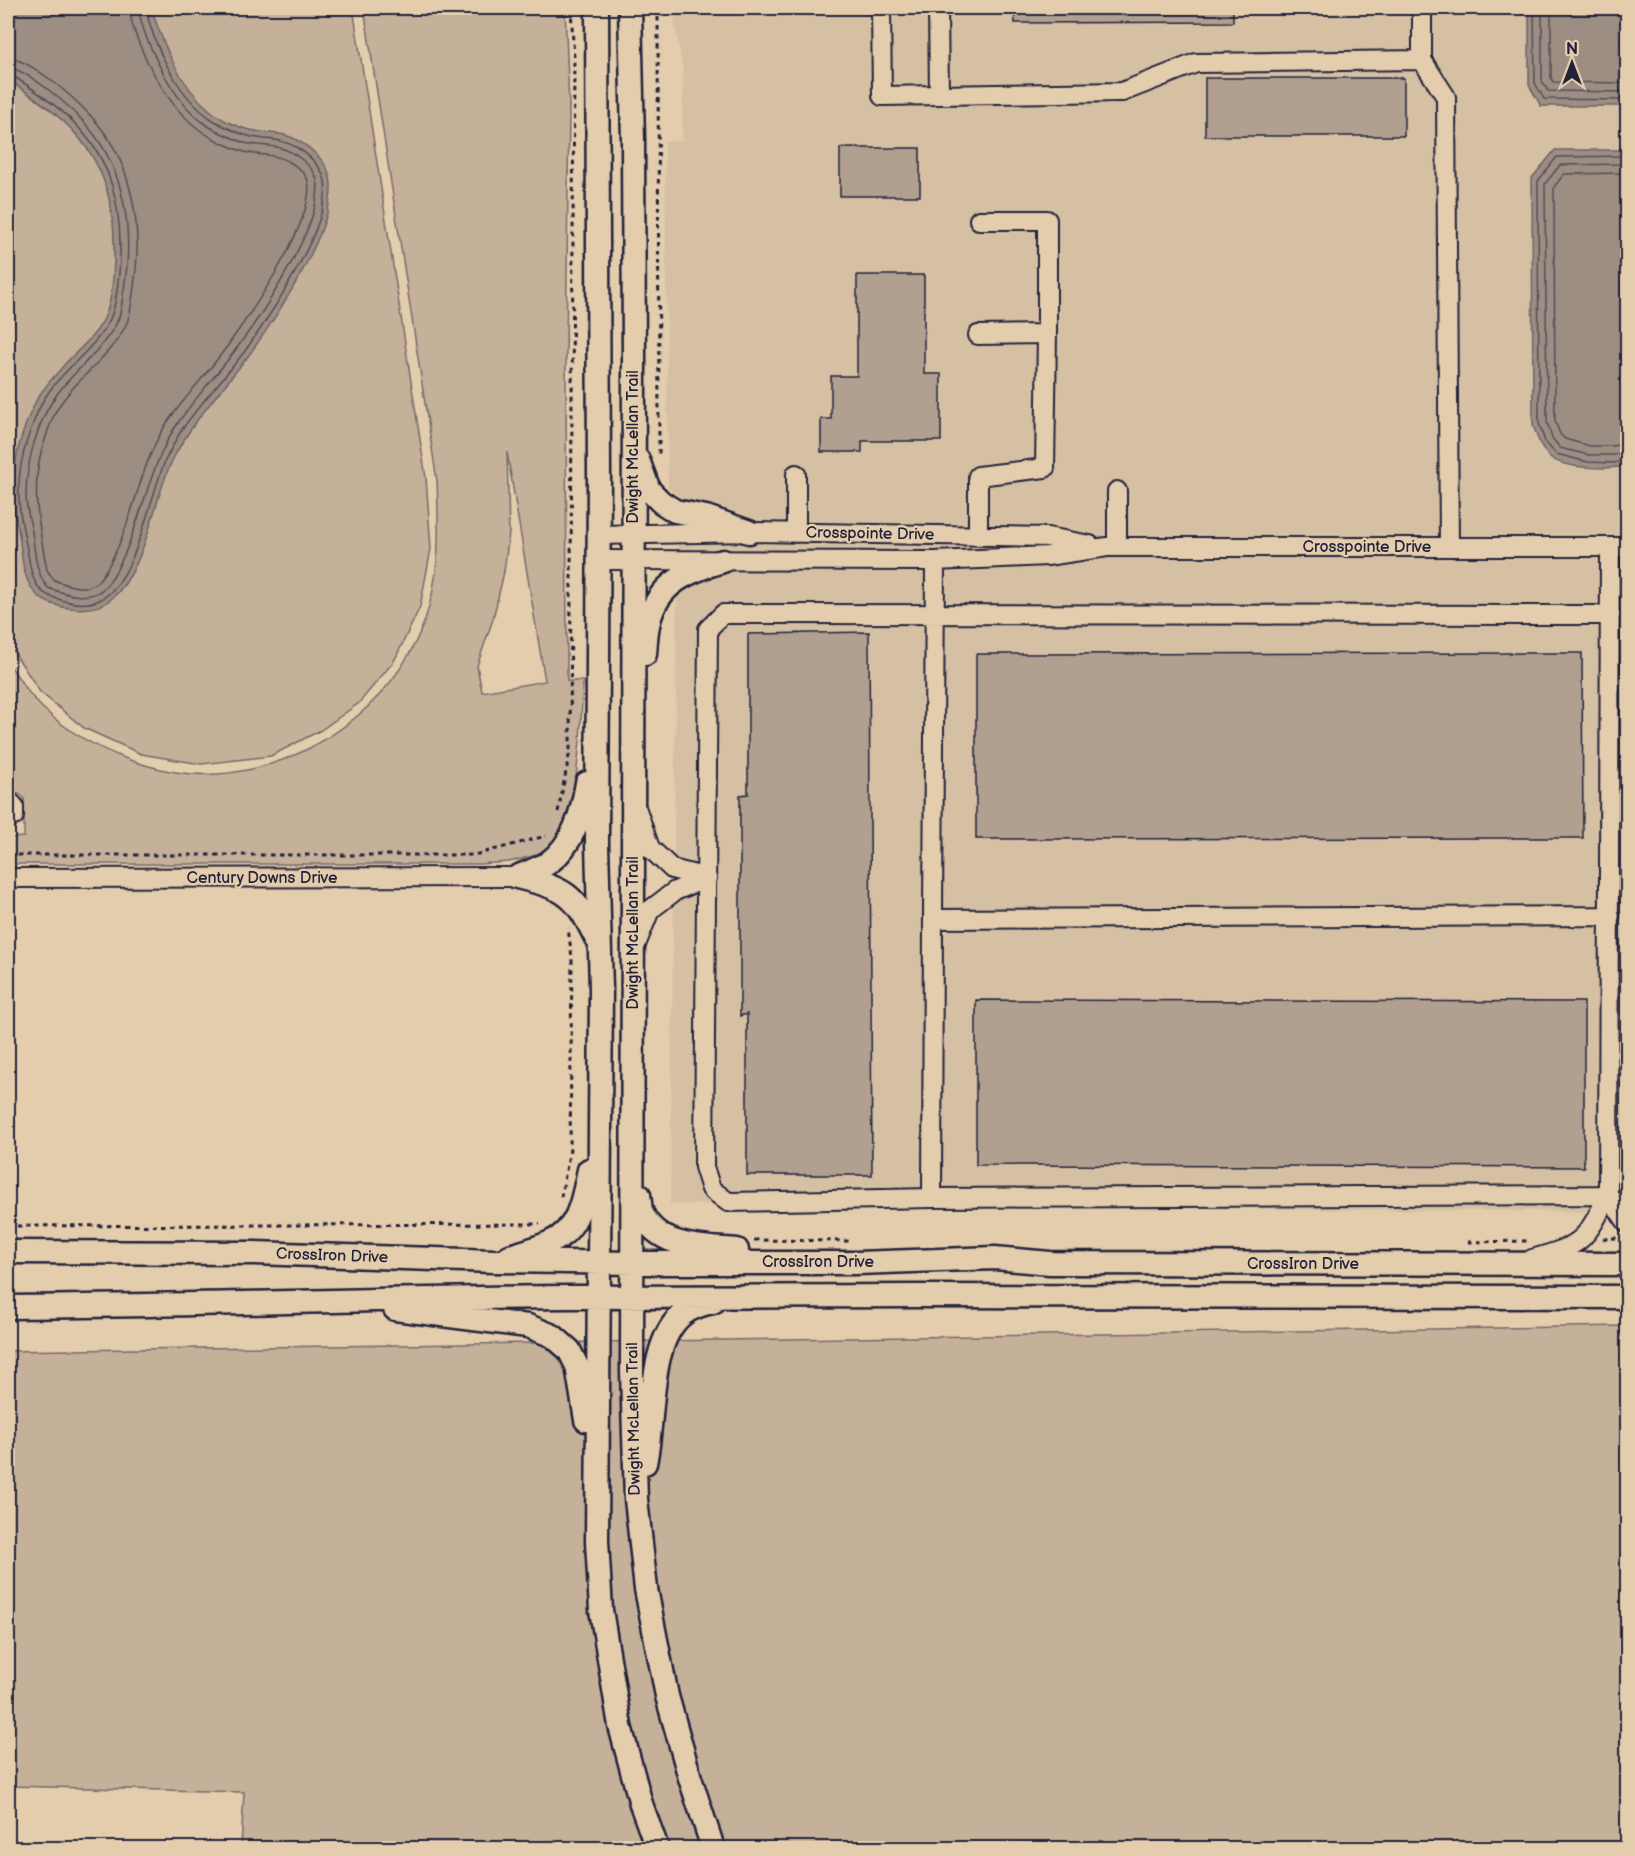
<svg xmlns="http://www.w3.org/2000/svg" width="1635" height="1856" viewBox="0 0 1635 1856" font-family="'Balsamiq Sans',sans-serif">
	<rect width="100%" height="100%" fill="#e4cdad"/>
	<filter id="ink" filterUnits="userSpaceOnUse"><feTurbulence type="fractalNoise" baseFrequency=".0167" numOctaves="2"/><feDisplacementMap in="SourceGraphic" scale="12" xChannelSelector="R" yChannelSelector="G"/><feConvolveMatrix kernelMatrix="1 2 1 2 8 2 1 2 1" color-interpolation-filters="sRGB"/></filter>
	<g filter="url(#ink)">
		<path fill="#d5c0a4" d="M672,8H1627V1212L670,1204L678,496L668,488L665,141H682L683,70Z"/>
		<path fill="#c5b19a" stroke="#746a6a" stroke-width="1.5" fill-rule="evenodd" d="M8,8H353L426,478L431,549L420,607L394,661L359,703L321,730L271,756L201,764L141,754L84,728L40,692L8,643Z
			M364,8H565L569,106L566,353L567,681H583L580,741L572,813L561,836L549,848L533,856L509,862L479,864H8V838L24,837V798L8,785V662C19,679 31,698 47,712C89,750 160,778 218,774C307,767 390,709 423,625C441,579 439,529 437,481ZM507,452L545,681L482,692L477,666L493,619L504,572L509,533Z
			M1627,1326V1848H241L244,1792L8,1786V1351Z"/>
		<path fill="#9d8e83" stroke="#6c6366" stroke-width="1.5" d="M8,8H151C164,46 179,85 211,111C223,121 241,129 256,131C265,133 276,133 285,135C302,140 326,158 330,177C340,222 276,318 249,355C223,389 193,420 173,459C152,500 148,569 110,600C94,614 51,610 37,595C22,580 22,555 19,535C17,523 14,511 13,500C11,468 21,431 35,403C42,388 55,376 65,364C79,349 99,333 106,314C113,295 114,271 114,251C116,163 77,124 8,80Z
			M1529,8H1627V106H1541L1529,85Z
			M1555,150H1627L1628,465C1611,470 1563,469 1550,457C1540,448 1537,437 1533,425L1532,178Z"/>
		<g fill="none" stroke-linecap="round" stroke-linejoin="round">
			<path stroke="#534d58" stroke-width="1.5" d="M1534,8L1535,83L1544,99L1628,100
				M1542,8V81L1548,91L1628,92
				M1551,8V78L1553,82L1628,83
				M8,58C30,59 73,97 89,114C133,159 143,226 134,287C132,300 131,316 125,327C108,359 74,380 56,411C50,422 46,437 42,449C30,489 40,531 47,570L54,580C66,585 87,592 97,582C107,572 112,559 118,547C137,504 143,455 171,417C191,390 214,366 233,338C255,307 316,218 308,181C305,170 287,159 277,157C266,154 255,155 245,152C238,150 231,147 224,144C187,128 166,98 148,63C140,47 130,25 130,8
				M8,68C26,68 68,105 81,119C125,164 134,229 124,289C122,300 122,314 116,324C102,349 78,368 60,390C38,418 26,461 26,496C26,508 30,521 32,532C35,551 35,573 48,588C65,594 90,602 104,588C114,578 119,565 125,553C144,510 151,462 178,423C196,396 220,372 239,345C263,313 325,219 317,180C314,166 294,152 281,148C269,145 257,146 245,143C232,138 220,133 208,126C185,111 170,87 158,63C150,47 140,25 139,8
				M8,75L13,76C90,125 122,164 120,259C119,276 117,306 109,321C92,354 54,374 39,409C27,436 17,468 19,498C19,518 26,540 29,560C32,578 36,593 55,598C69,603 89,607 103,598C137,578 150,494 166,459C171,449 177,437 183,428C202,401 225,377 245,351C270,316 332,223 325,181C321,162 298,145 280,141C271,139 261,139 252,137C239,134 225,127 213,120C179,98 153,46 146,8
				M1628,156L1557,157L1538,181L1539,423L1545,442L1556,454L1588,462L1614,463L1628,459
				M1628,164L1560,165L1545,184L1547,422L1552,438L1560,448L1589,455H1613L1628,452
				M1628,173L1564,174L1554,187L1555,421L1560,434L1565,439L1590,446H1612L1628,443"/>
		</g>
		<path fill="#b1a08f" stroke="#22223b" stroke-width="1.5" d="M1014,8H1233V22L1015,23Z
			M1205,78H1404V136H1205Z
			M840,148H920V196H840Z
			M857,275H924V374H941V441H862V452H821V419H831V376H857Z
			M869,632L872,1175H747V1014L740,1016V795L748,794V634Z
			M1582,653L1583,838L976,839V654Z
			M976,1000L1584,1002V1167L976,1165Z"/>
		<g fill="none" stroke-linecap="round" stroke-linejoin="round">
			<g stroke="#22223b" stroke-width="22">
				<path id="minor" d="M881,8L882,96L939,95L938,8
					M1422,8V60L1446,97L1449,547
					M939,95L1122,92L1196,63L1422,60
					M979,220H1047V334
					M796,474V533
					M1117,491V547
					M598,535L749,532L1048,537L1090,545
					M978,536V476L1045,468L1047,334L978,335
					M598,560L935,561L1047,556L1107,547H1628
					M935,561L933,919L1610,916
					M8,800L14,806V816H8
					M637,810L650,848L672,869L707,878
					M8,878L517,877
					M933,919L932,1198L728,1202L711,1189L704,1167L708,629L723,614L1611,615
					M636,945L650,910L675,891L707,878
					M1608,1195L1628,1224
					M932,1198L1608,1195
					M1532,1259C1582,1245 1585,1242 1608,1195L1610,547"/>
			</g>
			<g stroke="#22223b" stroke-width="27">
				<path id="major" d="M597,8L599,475L597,844L601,989L597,1541L601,1610L620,1726L641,1804L657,1848
					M630,8L633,140L634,361L632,1372L636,1499L646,1589L667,1696L690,1778L713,1848
					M638,460L649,490L661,502L675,511L706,517L749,532
					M645,654C646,643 646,631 649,621C658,583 689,571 723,561
					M517,877C527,872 539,869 548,863C574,844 582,813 587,783
					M517,877C566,889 574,893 596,938
					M639,1195C640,1200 640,1208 642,1213C658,1249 704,1247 737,1250
					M8,1252L254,1253L494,1261L634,1263H857L995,1258L1050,1263L1628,1264
					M510,1256C523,1252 538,1248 551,1242C580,1229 583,1197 589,1170
					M8,1307C195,1306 382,1298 569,1297C922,1295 1275,1297 1628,1297
					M395,1309L528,1326L553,1336L569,1350L577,1366L586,1420
					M645,1463C655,1421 647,1342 683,1314C691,1308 703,1304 713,1302"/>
			</g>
			<path stroke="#22223b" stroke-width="3" stroke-dasharray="4.5 4.5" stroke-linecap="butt" d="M658,8L659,456
				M558,812L570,751L574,59L571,8
				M8,855H474L546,836
				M561,1197L570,1149L572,958L568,928
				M8,1226L540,1224
				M1603,1239L1617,1238
				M754,1240L852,1241
				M1468,1242L1527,1241"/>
			<use href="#minor" stroke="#e4cdad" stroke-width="18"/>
			<use href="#major" stroke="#e4cdad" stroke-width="22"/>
		</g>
	</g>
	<g text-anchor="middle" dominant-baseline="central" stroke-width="4.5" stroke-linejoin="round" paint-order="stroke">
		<g font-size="16" fill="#22223b" stroke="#e4cdad">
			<text transform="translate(633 447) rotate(-90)">Dwight McLellan Trail</text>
			<text transform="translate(870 534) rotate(1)">Crosspointe Drive</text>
			<text x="1367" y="547">Crosspointe Drive</text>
			<text x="262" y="878">Century Downs Drive</text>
			<text transform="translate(633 933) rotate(-90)">Dwight McLellan Trail</text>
			<text transform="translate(332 1256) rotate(2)">CrossIron Drive</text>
			<text x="818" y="1262">CrossIron Drive</text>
			<text x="1303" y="1264">CrossIron Drive</text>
			<text transform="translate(634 1419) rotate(-91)">Dwight McLellan Trail</text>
		</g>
	</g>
	<rect width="1635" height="1856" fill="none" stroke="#e4cdad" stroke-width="30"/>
	<rect x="15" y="15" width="1605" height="1826" fill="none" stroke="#22223b" stroke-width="2" filter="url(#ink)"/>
	<g transform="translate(1572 63)" stroke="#e4cdad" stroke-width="4.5" paint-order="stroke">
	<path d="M0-4.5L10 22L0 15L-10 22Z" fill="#22223b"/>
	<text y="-9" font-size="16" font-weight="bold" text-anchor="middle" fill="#22223b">N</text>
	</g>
</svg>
